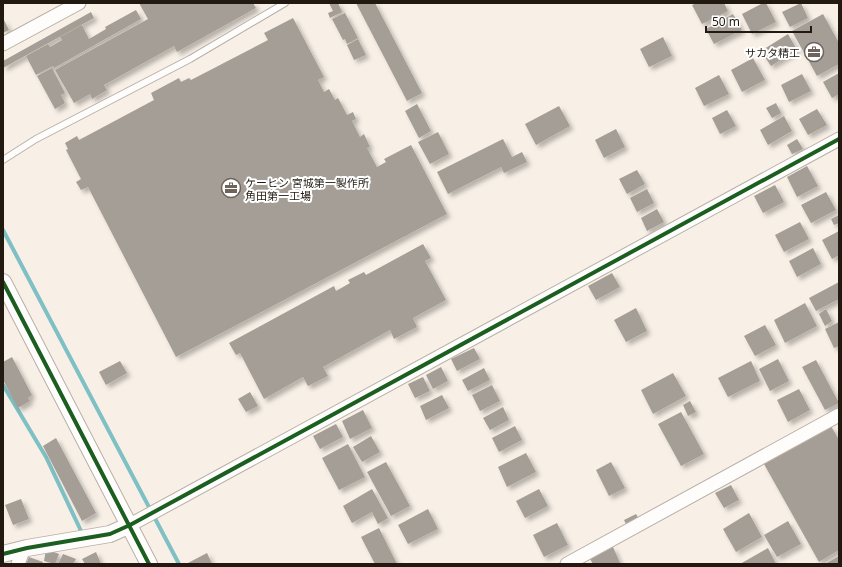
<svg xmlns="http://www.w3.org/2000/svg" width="842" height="567" viewBox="0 0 842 567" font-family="'Noto Sans','Noto Sans JP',sans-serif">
	<defs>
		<filter id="shadow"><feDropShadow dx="3.5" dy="3.5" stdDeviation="2" flood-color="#0004"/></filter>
	</defs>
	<rect width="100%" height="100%" fill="#f8f0e7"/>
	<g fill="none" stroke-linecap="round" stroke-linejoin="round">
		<path stroke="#7ec0c3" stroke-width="4" d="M3,230L179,564
			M3,385L46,457L82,533"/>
	</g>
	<path fill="#a59e96" filter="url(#shadow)" d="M139,3H253L256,8L177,52L174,46L104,85L107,90L92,99L90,94L74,103L55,70L148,19Z
		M329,3H338L342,12L330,18L328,13L333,11Z
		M356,3H375L422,93L407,101Z
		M697,3H724L728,11L702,24L692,5Z
		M763,3H766L776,22L752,34L742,14Z
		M801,3L808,18L790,27L782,12Z
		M136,10L141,19L54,68L53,66L36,75L26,56L48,44L50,47L62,40L60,37L82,25L89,39L106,29L105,27Z
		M91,12L94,18L3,68V61Z
		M345,13L358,38L347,44L345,39L343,40L332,19Z
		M733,14L742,30L714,44L706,29Z
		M823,14L839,43V64L817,76L792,31Z
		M3,18L9,30L3,33Z
		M293,18L324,77L318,80L324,92L329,89L335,100L338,98L347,115L353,112L356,119L352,121L360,137L364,134L370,147L367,148L377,167L386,162L384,159L411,145L447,214L176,357L88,187L81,190L76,182L81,179L66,150L68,149L65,143L77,136L79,140L154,100L151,93L179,78L181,82L189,78L191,80L268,40L264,33Z
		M788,34L797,50L771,66L761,51Z
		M663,37L672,56L649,67L640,49Z
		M358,39L366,55L354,60L347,45Z
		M753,58L765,80L742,92L731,70Z
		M52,68L65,93L61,95L65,103L55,109L37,76Z
		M839,73V94L832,98L823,82Z
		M802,74L811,91L789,102L781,85Z
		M719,75L729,94L704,106L695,88Z
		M776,103L781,113L772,118L766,108Z
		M417,104L431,131L419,138L405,111Z
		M559,106L570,126L536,145L525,124Z
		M817,109L827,125L808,135L799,119Z
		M727,110L736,126L720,134L712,118Z
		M784,116L792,131L768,145L760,130Z
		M616,129L625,147L604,158L595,140Z
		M438,132L449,154L430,164L418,142Z
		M503,139L512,157L522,152L527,162L504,173L501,167L448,194L437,172Z
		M797,139L803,149L792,154L787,145Z
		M807,166L818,186L797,197L787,177Z
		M637,170L645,184L627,194L619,179Z
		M775,185L784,202L763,213L754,196Z
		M647,189L654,203L637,212L630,198Z
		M826,192L836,210L811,223L801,205Z
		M657,209L664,222L647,231L641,218Z
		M839,215V223L834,225L831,219Z
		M800,222L809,239L784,252L775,235Z
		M839,231V255L832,259L822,240Z
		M423,244L431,258L425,261L446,300L413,318L417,327L394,339L390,330L323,367L328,376L308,386L303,377L264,399L240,353L236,355L229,343L334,286L336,291L350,283L348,280L364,272L366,275Z
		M813,248L821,264L797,277L789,261Z
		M612,273L620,287L596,300L588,286Z
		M839,282V299L816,311L809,298Z
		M805,303L817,326L785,343L774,320Z
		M636,308L647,331L626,342L614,320Z
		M826,309L832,321L825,326L819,314Z
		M839,322V346L834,348L825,329Z
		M765,325L776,345L755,356L744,336Z
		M474,348L480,359L457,371L451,359Z
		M12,357L32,395L28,398L30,401L18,408L3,380V362Z
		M778,359L789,381L770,391L759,369Z
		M816,360L839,403L825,410L802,367Z
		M120,361L127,373L106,385L99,372Z
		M751,361L760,381L728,397L718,378Z
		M441,367L448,381L433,389L426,375Z
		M484,368L490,380L468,391L462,380Z
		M673,373L686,396L653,414L641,390Z
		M423,377L430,391L415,398L408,384Z
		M492,385L500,401L480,411L472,395Z
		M799,389L810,410L788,422L777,400Z
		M250,392L258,406L246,412L238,399Z
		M442,395L449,408L426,420L420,406Z
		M690,401L696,412L688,416L683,405Z
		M503,407L509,420L490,430L483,418Z
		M363,410L372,428L350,439L342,421Z
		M681,412L704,454L681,466L658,424Z
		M336,424L343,437L320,449L313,436Z
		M515,426L522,440L499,452L492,438Z
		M831,426L839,440V550L819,562L764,464Z
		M371,436L380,452L362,462L353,447Z
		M56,438L96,513L82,521L43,446Z
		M348,444L365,477L339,490L322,458Z
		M526,453L536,472L507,487L498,467Z
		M386,462L410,506L391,516L367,472Z
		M611,462L625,488L609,496L596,470Z
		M731,485L739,500L724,508L715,493Z
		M372,489L388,518L378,524L372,512L352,523L343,506Z
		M539,489L548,506L525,518L516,501Z
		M21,499L29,519L13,525L5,505Z
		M428,509L438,529L408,544L398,525Z
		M749,513L762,537L736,552L723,529Z
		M636,514L640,521L628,528L624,520Z
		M788,521L801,544L777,557L764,535Z
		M557,523L568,545L544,557L533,535Z
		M379,528L397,564H375L361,537Z
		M613,547L620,563L593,564L590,559Z
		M768,548L776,564H740Z
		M46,549L59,554L55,564L44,561Z
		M96,552L101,564H85L82,559Z
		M207,553L212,564H186Z
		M63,554L76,559L73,564H58Z
		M839,556V564H825Z
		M29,557L43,562L42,564H26Z"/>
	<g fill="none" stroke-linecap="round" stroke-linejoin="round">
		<g stroke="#b8b0a8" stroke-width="8">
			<path id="service" d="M3,160L36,139L190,59L285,3"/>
		</g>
		<g stroke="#b8b0a8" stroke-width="15">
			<path id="minor" d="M3,44L79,3
				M130,525L839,139
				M18,564L24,548
				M567,564L839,415"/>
		</g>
		<g stroke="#b8b0a8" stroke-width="18">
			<path id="tertiary" d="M3,282L149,564
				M3,554L27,548L110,534L130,525"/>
		</g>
		<use href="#service" stroke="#fefdfb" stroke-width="6"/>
		<use href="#minor" stroke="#fefdfb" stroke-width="13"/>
		<use href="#tertiary" stroke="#fefdfb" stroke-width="16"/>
		<g stroke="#fff" stroke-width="6">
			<path id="cycleway" d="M3,282L149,564
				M3,554L27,548L110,534L130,525L839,139"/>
		</g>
		<use href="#cycleway" stroke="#1b5e20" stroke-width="4"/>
	</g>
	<defs>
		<g id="office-ring" transform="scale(1)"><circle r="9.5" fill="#fff" stroke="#6d655c" stroke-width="1.5"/><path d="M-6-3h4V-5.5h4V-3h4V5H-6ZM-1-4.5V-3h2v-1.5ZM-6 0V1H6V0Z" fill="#6d655c"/></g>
	</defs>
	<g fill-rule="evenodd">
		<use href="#office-ring" x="814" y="52"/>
		<use href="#office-ring" x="231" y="188"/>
	</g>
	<g text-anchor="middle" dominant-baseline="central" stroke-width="4" stroke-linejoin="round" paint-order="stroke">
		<g font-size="11" fill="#221a11" stroke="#fff" text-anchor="end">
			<text x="800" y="52">サカタ精工</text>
			<text x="245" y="182" text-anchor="start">ケーヒン 宮城第一製作所<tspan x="245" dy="13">角田第一工場</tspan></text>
		</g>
	</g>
	<rect width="842" height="567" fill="none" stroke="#221a11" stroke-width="8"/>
	<path d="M706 26v6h105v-6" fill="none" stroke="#221a11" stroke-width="2"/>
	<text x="712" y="26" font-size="12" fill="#221a11" stroke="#ffffff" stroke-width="3" paint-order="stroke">50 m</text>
</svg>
